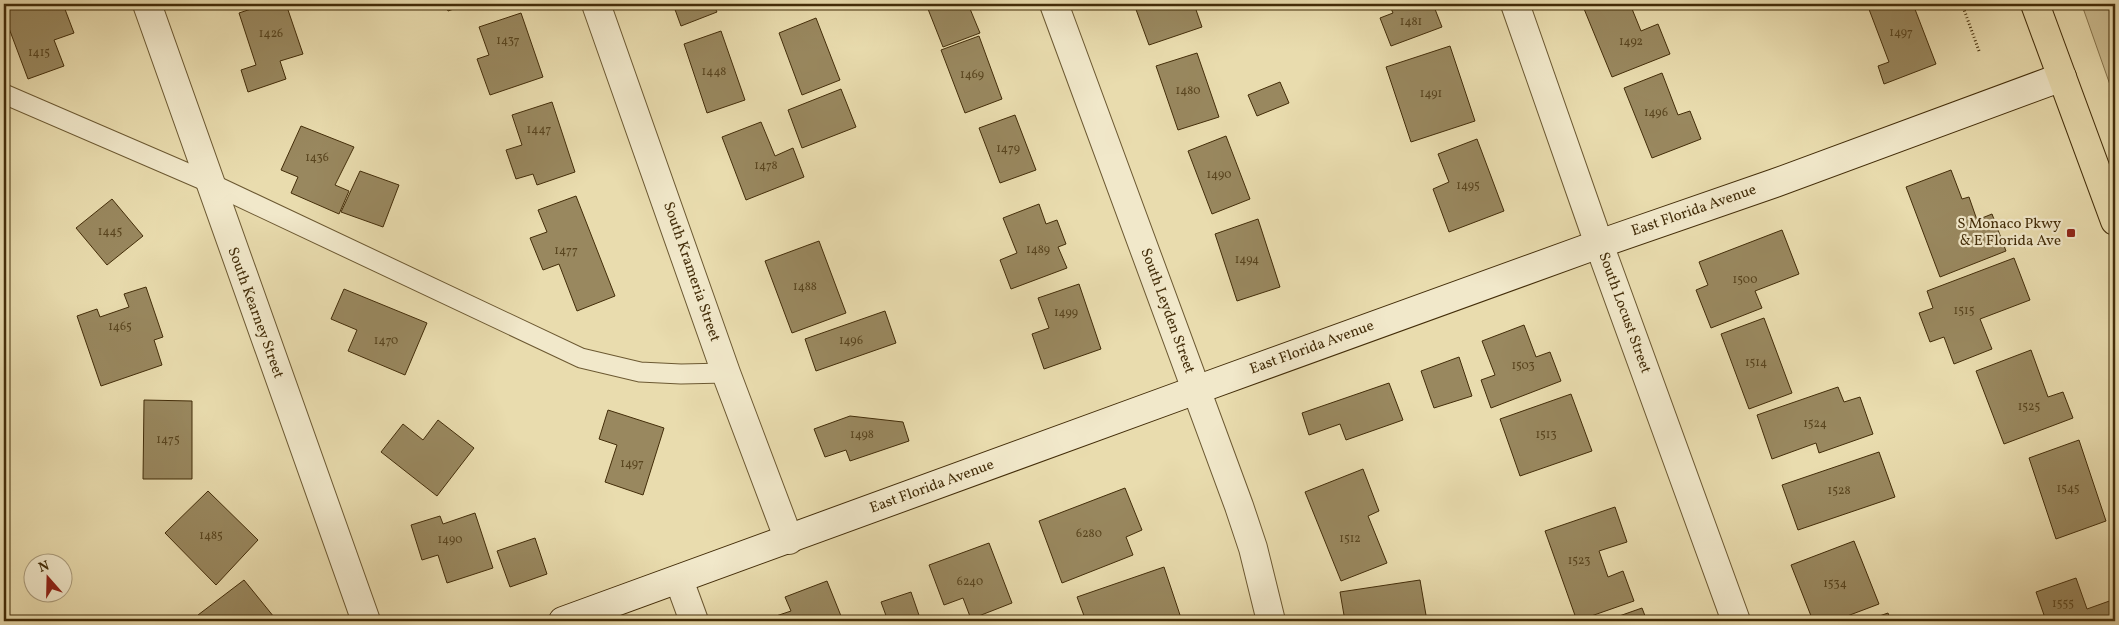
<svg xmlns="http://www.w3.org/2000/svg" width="2119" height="625" viewBox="0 0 2119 625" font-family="Vollkorn,serif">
	<rect width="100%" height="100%" fill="#e9dcae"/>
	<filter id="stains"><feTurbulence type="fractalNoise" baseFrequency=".004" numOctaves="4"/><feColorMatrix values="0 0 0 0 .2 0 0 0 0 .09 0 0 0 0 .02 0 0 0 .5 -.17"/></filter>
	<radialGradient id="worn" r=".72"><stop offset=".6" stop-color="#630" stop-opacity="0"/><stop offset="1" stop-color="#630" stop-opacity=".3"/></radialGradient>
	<path fill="#cdbe92" stroke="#88764e" d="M2083,4H2115V99L2083,8Z"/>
	<path fill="#99885f" stroke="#432d09" d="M15,4H63L74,33L54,40L64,66L28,79L4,15V8Z
		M266,4H286L303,54L280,61L286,79L248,92L241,70L256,65L239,13Z
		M445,4H468L448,11Z
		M673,4H713L717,12L681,26Z
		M926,4H968L980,33L943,47Z
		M1134,4H1194L1202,27L1149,45Z
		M1389,4H1433L1442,27L1391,46L1380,18L1393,13Z
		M1582,4H1630L1641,31L1658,24L1670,54L1612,77Z
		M1867,4H1913L1936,64L1884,84L1878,66L1889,62Z
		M521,13L543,77L490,95L477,59L489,55L479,27Z
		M816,18L840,80L802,95L779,33Z
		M721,31L745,100L707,113L684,44Z
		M979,36L1002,99L965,113L941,50Z
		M1450,46L1475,121L1411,142L1386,67Z
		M1197,53L1219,117L1178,130L1156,66Z
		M1662,73L1678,115L1690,111L1701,139L1652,158L1624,88Z
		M1280,82L1289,103L1257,116L1248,95Z
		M841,89L856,127L802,148L788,110Z
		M552,102L575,172L537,185L533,174L516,179L506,150L522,145L512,115Z
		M1015,115L1036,170L1000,183L979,128Z
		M761,122L775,156L793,148L804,177L746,200L722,137Z
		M301,126L354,147L335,185L349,191L339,214L291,193L298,177L281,170Z
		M1226,136L1250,199L1212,214L1188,151Z
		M1477,139L1504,211L1449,232L1433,189L1449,182L1438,154Z
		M1951,170L1962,199L1969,197L1977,220L1992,214L2006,251L1940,277L1906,187Z
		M360,171L399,185L383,227L341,212Z
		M576,196L615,296L577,311L559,264L543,270L530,238L547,232L538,210Z
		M112,199L143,236L107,265L76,228Z
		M1039,204L1046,224L1057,220L1066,244L1058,247L1067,268L1011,289L1000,260L1017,253L1003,218Z
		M1258,219L1280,287L1237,301L1215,234Z
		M1782,230L1799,274L1755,291L1762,308L1711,328L1696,290L1708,285L1699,262Z
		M819,241L846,313L792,333L765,261Z
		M2014,258L2030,300L1980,319L1992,349L1954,364L1944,337L1930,342L1919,313L1933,308L1927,291Z
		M1079,284L1101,349L1044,369L1032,334L1049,328L1038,298Z
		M146,287L163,337L154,340L162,365L101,386L77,316L97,309L100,317L129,307L124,294Z
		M344,289L427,323L405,375L348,351L357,330L331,319Z
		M885,311L896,343L816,371L805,339Z
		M1764,318L1792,393L1749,409L1721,334Z
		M1524,325L1536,357L1550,352L1561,381L1491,408L1481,380L1495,375L1482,341Z
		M2031,350L2048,397L2063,392L2073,418L2004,444L1976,371Z
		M1459,357L1472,396L1434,408L1421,371Z
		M1389,383L1403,420L1346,440L1340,424L1309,435L1302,413Z
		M1838,387L1844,402L1860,397L1873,434L1819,453L1816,443L1772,459L1757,415Z
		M1571,394L1592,451L1520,476L1500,419Z
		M144,400L192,401V479H143Z
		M608,410L664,428L643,495L605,482L617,445L599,439Z
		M850,416L903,422L909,441L850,461L846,450L825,457L814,429Z
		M438,420L474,448L437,496L381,452L403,424L423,440Z
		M2079,440L2106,521L2056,539L2029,458Z
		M1879,452L1895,497L1798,530L1782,485Z
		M1363,469L1379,511L1368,516L1387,563L1341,581L1305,492Z
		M1125,488L1142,530L1126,537L1133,555L1062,583L1039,521Z
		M208,491L258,540L216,585L165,533Z
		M1615,507L1627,542L1599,551L1608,577L1623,571L1634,601L1577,621L1545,531Z
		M475,513L493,568L447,583L438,555L422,560L411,525L440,516L443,524Z
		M535,538L547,574L510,587L497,551Z
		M1854,541L1879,604L1834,621H1813L1791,565Z
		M989,543L1012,603L971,619L963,598L944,605L929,565Z
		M1164,567L1182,621H1086L1077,597Z
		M2076,578L2087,609L2115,599V621H2028L2044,615L2036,592Z
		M244,580L274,617L268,621H203L198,615Z
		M1420,580L1427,621H1345L1340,592Z
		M827,581L843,621H774L773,617L791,611L785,597Z
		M911,592L921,621H888L881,602Z
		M1642,608L1647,621H1605Z
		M1888,613L1891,621H1865Z"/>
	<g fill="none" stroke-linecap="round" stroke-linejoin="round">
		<g stroke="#6c5932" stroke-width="21">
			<path id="lane" d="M4,94L208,182L581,358L640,372L681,374L726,373"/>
		</g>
		<g stroke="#6c5932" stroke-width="30">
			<path id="street" d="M147,4L366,621
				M596,4L726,373L789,540
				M1054,4L1239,506L1253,548L1271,621
				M1515,4L1599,244L1736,621
				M679,580L694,621"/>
		</g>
		<g stroke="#432d09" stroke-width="30">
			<path id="secondary" d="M563,621L1196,390L1599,244L1775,183L2062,77"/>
		</g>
		<g stroke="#432d09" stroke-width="30">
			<path id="primary" d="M2035,4L2115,221"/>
		</g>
		<path stroke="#432d09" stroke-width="3" stroke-dasharray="1 2.5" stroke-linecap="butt" d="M1962,4L1979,51"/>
		<use href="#lane" stroke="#f1e8ca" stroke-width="19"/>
		<use href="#street" stroke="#f1e8ca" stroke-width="28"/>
		<use href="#secondary" stroke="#f1e8ca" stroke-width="28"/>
		<use href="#primary" stroke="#e9dcae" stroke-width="28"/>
	</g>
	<rect fill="#8f2418" stroke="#f1e8ca" stroke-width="2" x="2066" y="228" width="10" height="10" rx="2.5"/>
	<g text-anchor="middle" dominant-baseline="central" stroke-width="4.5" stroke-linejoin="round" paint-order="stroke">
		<g font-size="12" fill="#58441e">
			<text x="1411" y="22">1481</text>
			<text x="1901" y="33">1497</text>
			<text x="271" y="34">1426</text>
			<text x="508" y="41">1437</text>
			<text x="1631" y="42">1492</text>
			<text x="39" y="53">1415</text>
			<text x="714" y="72">1448</text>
			<text x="972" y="75">1469</text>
			<text x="1188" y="91">1480</text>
			<text x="1431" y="94">1491</text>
			<text x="1656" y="113">1496</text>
			<text x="539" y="130">1447</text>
			<text x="1008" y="149">1479</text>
			<text x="317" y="158">1436</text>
			<text x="766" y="166">1478</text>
			<text x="1219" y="175">1490</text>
			<text x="1468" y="186">1495</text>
			<text x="110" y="232">1445</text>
			<text x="1038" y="250">1489</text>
			<text x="566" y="251">1477</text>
			<text x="1247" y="260">1494</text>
			<text x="1745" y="280">1500</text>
			<text x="805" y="287">1488</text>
			<text x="1964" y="311">1515</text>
			<text x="1066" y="313">1499</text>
			<text x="120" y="327">1465</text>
			<text x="386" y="341">1470</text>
			<text x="851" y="341">1496</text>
			<text x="1756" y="363">1514</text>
			<text x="1523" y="366">1503</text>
			<text x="2029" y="407">1525</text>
			<text x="1815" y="424">1524</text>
			<text x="862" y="435">1498</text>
			<text x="1546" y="435">1513</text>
			<text x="168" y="440">1475</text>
			<text x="632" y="464">1497</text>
			<text x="2068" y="489">1545</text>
			<text x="1839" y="491">1528</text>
			<text x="1089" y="534">6280</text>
			<text x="211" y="536">1485</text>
			<text x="1350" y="539">1512</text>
			<text x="450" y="540">1490</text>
			<text x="1579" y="561">1523</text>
			<text x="970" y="582">6240</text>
			<text x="1835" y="584">1534</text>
			<text x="2063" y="604">1555</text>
		</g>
		<g font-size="15" fill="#432d09" stroke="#f1e8ca">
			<text transform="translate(1694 211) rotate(-19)">East Florida Avenue</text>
			<text transform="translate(691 272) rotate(71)">South Krameria Street</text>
			<text transform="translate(1167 311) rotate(70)">South Leyden Street</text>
			<text transform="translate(255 313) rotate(70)">South Kearney Street</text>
			<text transform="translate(1624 313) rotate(70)">South Locust Street</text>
			<text transform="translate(1312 348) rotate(-20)">East Florida Avenue</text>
			<text transform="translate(932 487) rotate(-20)">East Florida Avenue</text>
		</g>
		<g font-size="15" fill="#432d09" stroke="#f1e8ca" text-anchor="end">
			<text x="2061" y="224">S Monaco Pkwy<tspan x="2061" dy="17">&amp; E Florida Ave</tspan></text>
		</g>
	</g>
	<rect width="2119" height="625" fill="none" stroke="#e9dcae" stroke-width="20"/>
	<rect x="5" y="5" width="2109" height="615" fill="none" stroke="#432d09" stroke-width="2.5"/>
	<rect x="10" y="10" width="2099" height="605" fill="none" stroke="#432d09"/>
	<g transform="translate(48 578) rotate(340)"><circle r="24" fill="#f1e8ca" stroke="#ab9d7d"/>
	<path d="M0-4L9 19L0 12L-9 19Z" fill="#8f2418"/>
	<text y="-8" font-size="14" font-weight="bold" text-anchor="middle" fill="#432d09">N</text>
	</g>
	<rect width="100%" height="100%" filter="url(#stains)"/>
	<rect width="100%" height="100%" fill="url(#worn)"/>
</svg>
